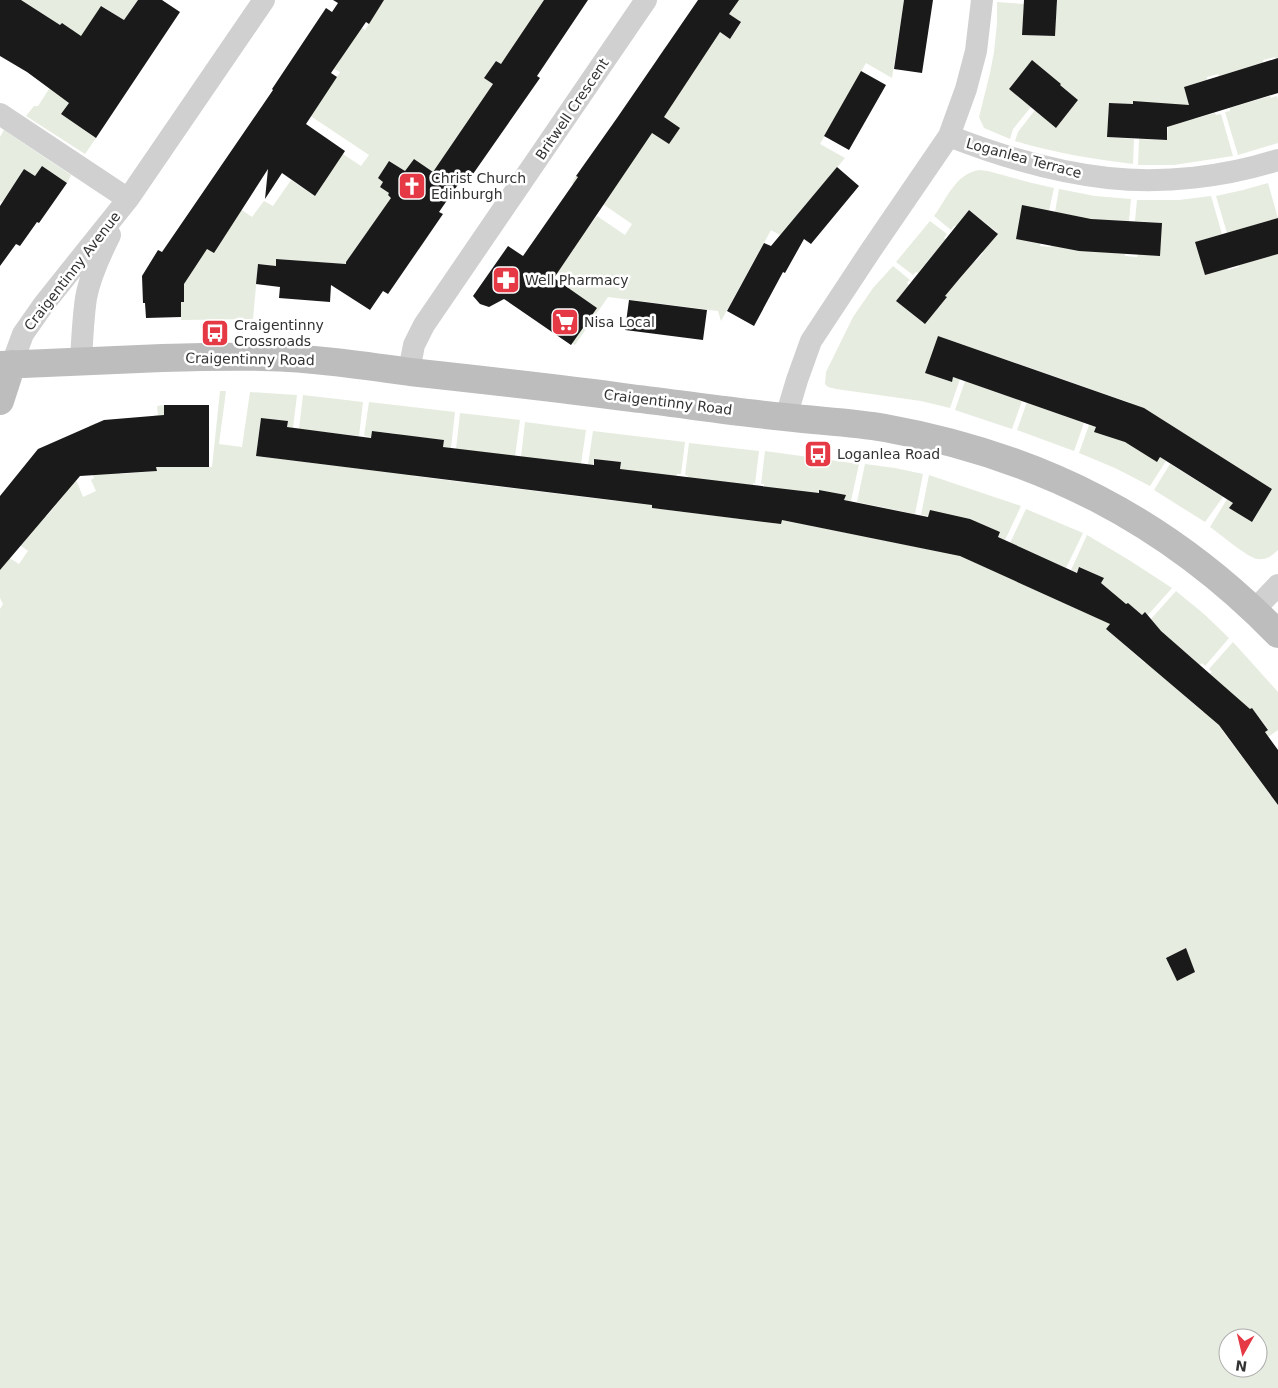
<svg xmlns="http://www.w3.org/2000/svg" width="1278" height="1388" viewBox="0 0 1278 1388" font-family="'DejaVu Sans',sans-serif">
	<rect width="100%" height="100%" fill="#fff"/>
	<path fill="#e6ecdf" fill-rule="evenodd" d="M21,0H138L124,20L102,6L95,16L83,83L61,114L96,138L85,154L26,116L34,106H38L62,69L71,29L62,23L50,42Z
		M384,0H544L511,49L515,74L496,61L484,78L493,84L445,155L473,174L471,177L466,175L456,188L414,159L405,171L390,161L385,167L391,172L380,187L389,193L388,196L410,206L436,224L419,250L386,227L369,229L349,258L359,265L277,259L274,283H269L271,265L258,264L253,319L181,320V302L184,301L183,269L229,201L252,217L264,201L273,206L291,180L315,196L324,183L309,172L328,144L361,166L369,155L294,105L317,106L340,72L334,69L339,61L351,21L365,30Z
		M708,0H904L892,78L866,63L820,144L845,158L780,235L771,230L721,321L718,311L608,297L575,345L572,343L568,288L571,283L526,252L531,244L562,266L574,249L571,246L587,229L597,216L625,235L632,224L572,183L576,176L607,198L643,146L613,125L621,113L669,144L661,115L677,97L688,80L657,59L666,46L696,67L718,31L730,39L741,23Z
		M1057,0H1278V58L1276,59L1275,57L1263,60V63L1219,76L1218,74L1207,77V80L1184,87L1194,119L1215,113L1216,115L1221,114L1233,156L1174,165H1138L1139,139L1167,140L1169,106L1133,101V104L1109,103L1107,137L1134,139L1133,164C1093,159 1054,153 1015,141L1018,132L1035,110L1056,128L1078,100L1060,85L1061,84L1031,62L1009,89L1031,107L1013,129L1010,139L984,128L979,117L990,73L994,52L997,23V2L1024,4L1022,35L1054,36Z
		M1270,96L1271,98L1277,96L1278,99V143L1238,155L1225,112L1230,111V108Z
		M4,130L71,175L67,183L42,166L35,176L24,169L4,200L1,202L0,201V137Z
		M979,170L988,171L1032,183L1054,188L1049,211L1040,246L1051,247V245L1081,217L1055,212L1059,189L1095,196L1131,199L1129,221L1102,220L1100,252L1125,254V256L1137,257L1138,255L1162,223L1135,221L1137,200H1179L1211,196L1222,234L1196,242L1205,275L1227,268L1228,270L1239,267V265L1278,254V550C1272,556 1266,560 1257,559C1247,557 1220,534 1210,527L1227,499L1233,503L1230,508L1252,522L1272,489L1156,416L1135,448L1157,462L1160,457L1166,461L1150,486L1115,468L1079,453L1089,425L1096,427L1131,403L938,336L925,373L951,382L953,377L960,379L950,408L921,401L836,389L828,387L825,384L826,372L853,317L873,288L893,266L910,280L907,283L909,285L896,301L923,323L937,306L939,307L946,298L945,296L974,260L976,261L983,253L982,251L997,232L969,210L956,226H954L951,230L934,216C947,199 955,174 979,170Z
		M1268,183L1278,218L1227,233L1216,196L1243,190Z
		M930,221L947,234L944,238L946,239L918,273L916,272L913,275L896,262Z
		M965,381L1022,401L1012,429L955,410Z
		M220,391H226L219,444L242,447L250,392L297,395L293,428L287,427L288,421L261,418L256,456L394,473L399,434L372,431L371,437L364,436L369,402L455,412L451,448L443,447L444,440L418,437L413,476L616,501L621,462L594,459L593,466L588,465L593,431L685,442L681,474H677L676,476L652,501V508L781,524L782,517L764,487V484H761L765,451L859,464L851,501L844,500L845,495L819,490L812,526L947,553L930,510L929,516L921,515L929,475L1021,506L1005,540L998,537L1000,532L976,522L1088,613L1103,578L1080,567L1077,572L1071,570L1087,535L1129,560L1172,588L1147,616L1142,615L1127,603L1106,629L1145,663L1149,658L1163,677L1203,712L1225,687L1210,674L1212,672L1209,669L1233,642L1278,692V730L1268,737L1265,732L1268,729L1252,708L1222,730L1278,805V1388H0V609L3,604L0,598V552L19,564L28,551L20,545L40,511L47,516L64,495L57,488L75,477L83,497L96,491L91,480L94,478L91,470L106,463L89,426L96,423L103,441L117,440L120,474L156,471L153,416L158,415L157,406L164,405L187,443L186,467H212ZM1228,1338H1258V1368H1228Z
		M303,395L363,402L359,436L299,429Z
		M1027,402L1084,423L1074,451L1017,430Z
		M460,413L520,420L515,456L456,449Z
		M525,422L586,430L581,464L521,457Z
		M689,443L759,451L755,484L753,483V485L688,478V476L685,475Z
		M865,464L895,468L923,474L915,514L857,502Z
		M1170,464L1223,497L1205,522L1154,490Z
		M1026,509L1083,533L1066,568L1010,543Z
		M1176,591L1204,614L1229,638L1205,666L1202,663L1200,665L1185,652L1183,653L1151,622V619Z"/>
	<path fill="#1a1a1a" d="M0,0H21L60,25L62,23L81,36L101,6L124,20L138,0H162L180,12L96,138L61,114L69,103L27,72L0,56Z
		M333,0H384L369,24L366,22L331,73L337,77L306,124L345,151L315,196L282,173L265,199L268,169L214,253L207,249L184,284V302H181V317L146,318L145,303H143L142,276L158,250L162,252L273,90L272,89L326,8L332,12L338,3Z
		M544,0H588L537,76L540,78L473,174L468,170L439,212L443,214L388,294L383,291L370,310L331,285L330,302L279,298L280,287L256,284L258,264L276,266V259L346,264V262L391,198L388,195L389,193L380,187L383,182L378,178L389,161L405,171L414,159L433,172L493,84L484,78L496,61L501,64Z
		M698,0H739L729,14L741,22L730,39L720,32L664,117L680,128L669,144L652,133L554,278L597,308L571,345L504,299L489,307L480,304L473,296L508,246L523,256L578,177L576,176L617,118Z
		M904,0H933L922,73L894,69Z
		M1024,0H1057L1055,36L1022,35Z
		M1278,58V93L1167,127V140L1107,137L1109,103L1133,104V101L1189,105L1184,87Z
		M1032,60L1061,84L1060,85L1078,100L1056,128L1009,89Z
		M861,71L886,85L849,150L824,136Z
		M42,166L67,183L39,223L37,222L20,246L16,244L0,266V206L24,169L35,176Z
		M837,167L859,186L811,244L804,239L785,273L783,272L754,326L727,311L764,243L771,246Z
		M1022,205L1091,219L1162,223L1160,256L1079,251L1016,239Z
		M969,210L998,234L960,278L945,296L947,297L925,324L896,301Z
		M1278,218V254L1205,275L1195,242Z
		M629,300L707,310L703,340L625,330Z
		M938,336L1144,408L1272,489L1252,522L1229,508L1233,503L1160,457L1157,462L1125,442L1094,432L1096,427L953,377L952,382L925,373Z
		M164,405H209V467H156L157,471L80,476L0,570V496L38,449L104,420L164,415Z
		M261,418L288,421L287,427L371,438L372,431L444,440L443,447L594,465V459L621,462L620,469L819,493V490L846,495L844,500L928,517L930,510L970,519L1000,532L998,537L1077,573L1079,567L1104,578L1101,583L1126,604L1128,603L1142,615L1145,612L1161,631L1250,709L1252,708L1268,730L1265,732L1278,750V805L1219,725L1106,629L1110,624L960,556L782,520L781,524L652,508V505L256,456Z
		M1186,948L1195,972L1177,981L1166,958Z"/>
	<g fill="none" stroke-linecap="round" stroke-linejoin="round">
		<path stroke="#d0d0d0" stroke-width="22" d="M0,114L128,199
			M949,136C1000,156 1054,172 1108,178C1164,184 1225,177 1278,160
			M81,361C82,340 83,319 86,298C90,276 100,255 110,235
			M12,364L23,334L44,304L128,199L264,0
			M409,371L414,345L424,325L646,0
			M786,417L797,380L811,341L871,250L949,136L966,89L976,51L982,0
			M1254,610L1278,585"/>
		<path stroke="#bdbdbd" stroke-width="28" d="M0,365C54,363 108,360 162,358C195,357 229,356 263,357C312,358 361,365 410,372C484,380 557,388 631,398C682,404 733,412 785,417C818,421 852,422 885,428C1040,456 1168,521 1278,634
			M0,401L12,364"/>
	</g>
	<defs>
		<g id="church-square" transform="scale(1.4375)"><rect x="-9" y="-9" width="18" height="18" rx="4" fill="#e63946" stroke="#fff"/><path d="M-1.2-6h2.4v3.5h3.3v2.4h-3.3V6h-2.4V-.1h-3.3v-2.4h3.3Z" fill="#fff"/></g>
		<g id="pharmacy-square" transform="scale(1.4375)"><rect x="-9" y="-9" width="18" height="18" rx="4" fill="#e63946" stroke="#fff"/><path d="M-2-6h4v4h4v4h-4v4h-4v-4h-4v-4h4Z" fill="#fff"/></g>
		<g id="supermarket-square" transform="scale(1.4375)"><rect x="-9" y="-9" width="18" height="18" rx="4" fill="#e63946" stroke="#fff"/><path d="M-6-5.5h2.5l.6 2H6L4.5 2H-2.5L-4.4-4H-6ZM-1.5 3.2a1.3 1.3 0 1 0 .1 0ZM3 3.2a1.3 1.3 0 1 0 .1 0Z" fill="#fff"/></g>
		<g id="bus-square" transform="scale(1.4375)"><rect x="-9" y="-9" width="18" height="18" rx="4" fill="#e63946" stroke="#fff"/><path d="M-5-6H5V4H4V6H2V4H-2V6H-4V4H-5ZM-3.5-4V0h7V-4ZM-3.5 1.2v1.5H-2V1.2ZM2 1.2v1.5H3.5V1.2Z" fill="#fff"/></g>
	</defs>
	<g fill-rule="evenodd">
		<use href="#church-square" x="412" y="186"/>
		<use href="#pharmacy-square" x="506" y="280"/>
		<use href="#supermarket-square" x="565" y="322"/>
		<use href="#bus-square" x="215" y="333"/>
		<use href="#bus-square" x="818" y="454"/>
	</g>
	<g text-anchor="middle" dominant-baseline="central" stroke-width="5" stroke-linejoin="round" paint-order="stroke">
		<g font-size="14" fill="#333" stroke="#fff">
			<text transform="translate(572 109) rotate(-56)">Britwell Crescent</text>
			<text transform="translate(1024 158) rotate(15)">Loganlea Terrace</text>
			<text transform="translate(72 271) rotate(-52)">Craigentinny Avenue</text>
			<text transform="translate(250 359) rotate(1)">Craigentinny Road</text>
			<text transform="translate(668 402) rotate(7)">Craigentinny Road</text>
		</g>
		<g font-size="14" fill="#333" stroke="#fff" text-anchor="start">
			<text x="431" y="178">Christ Church<tspan x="431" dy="16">Edinburgh</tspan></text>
			<text x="525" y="280">Well Pharmacy</text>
			<text x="584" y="322">Nisa Local</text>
			<text x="234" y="325">Craigentinny<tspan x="234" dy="16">Crossroads</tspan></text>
			<text x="837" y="454">Loganlea Road</text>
		</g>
	</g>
	<g transform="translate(1243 1353) rotate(188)"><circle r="24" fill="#ffffff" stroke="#adadad"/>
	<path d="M0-4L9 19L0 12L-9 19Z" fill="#e63946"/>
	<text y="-8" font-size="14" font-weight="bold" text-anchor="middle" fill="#333333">N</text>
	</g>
</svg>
